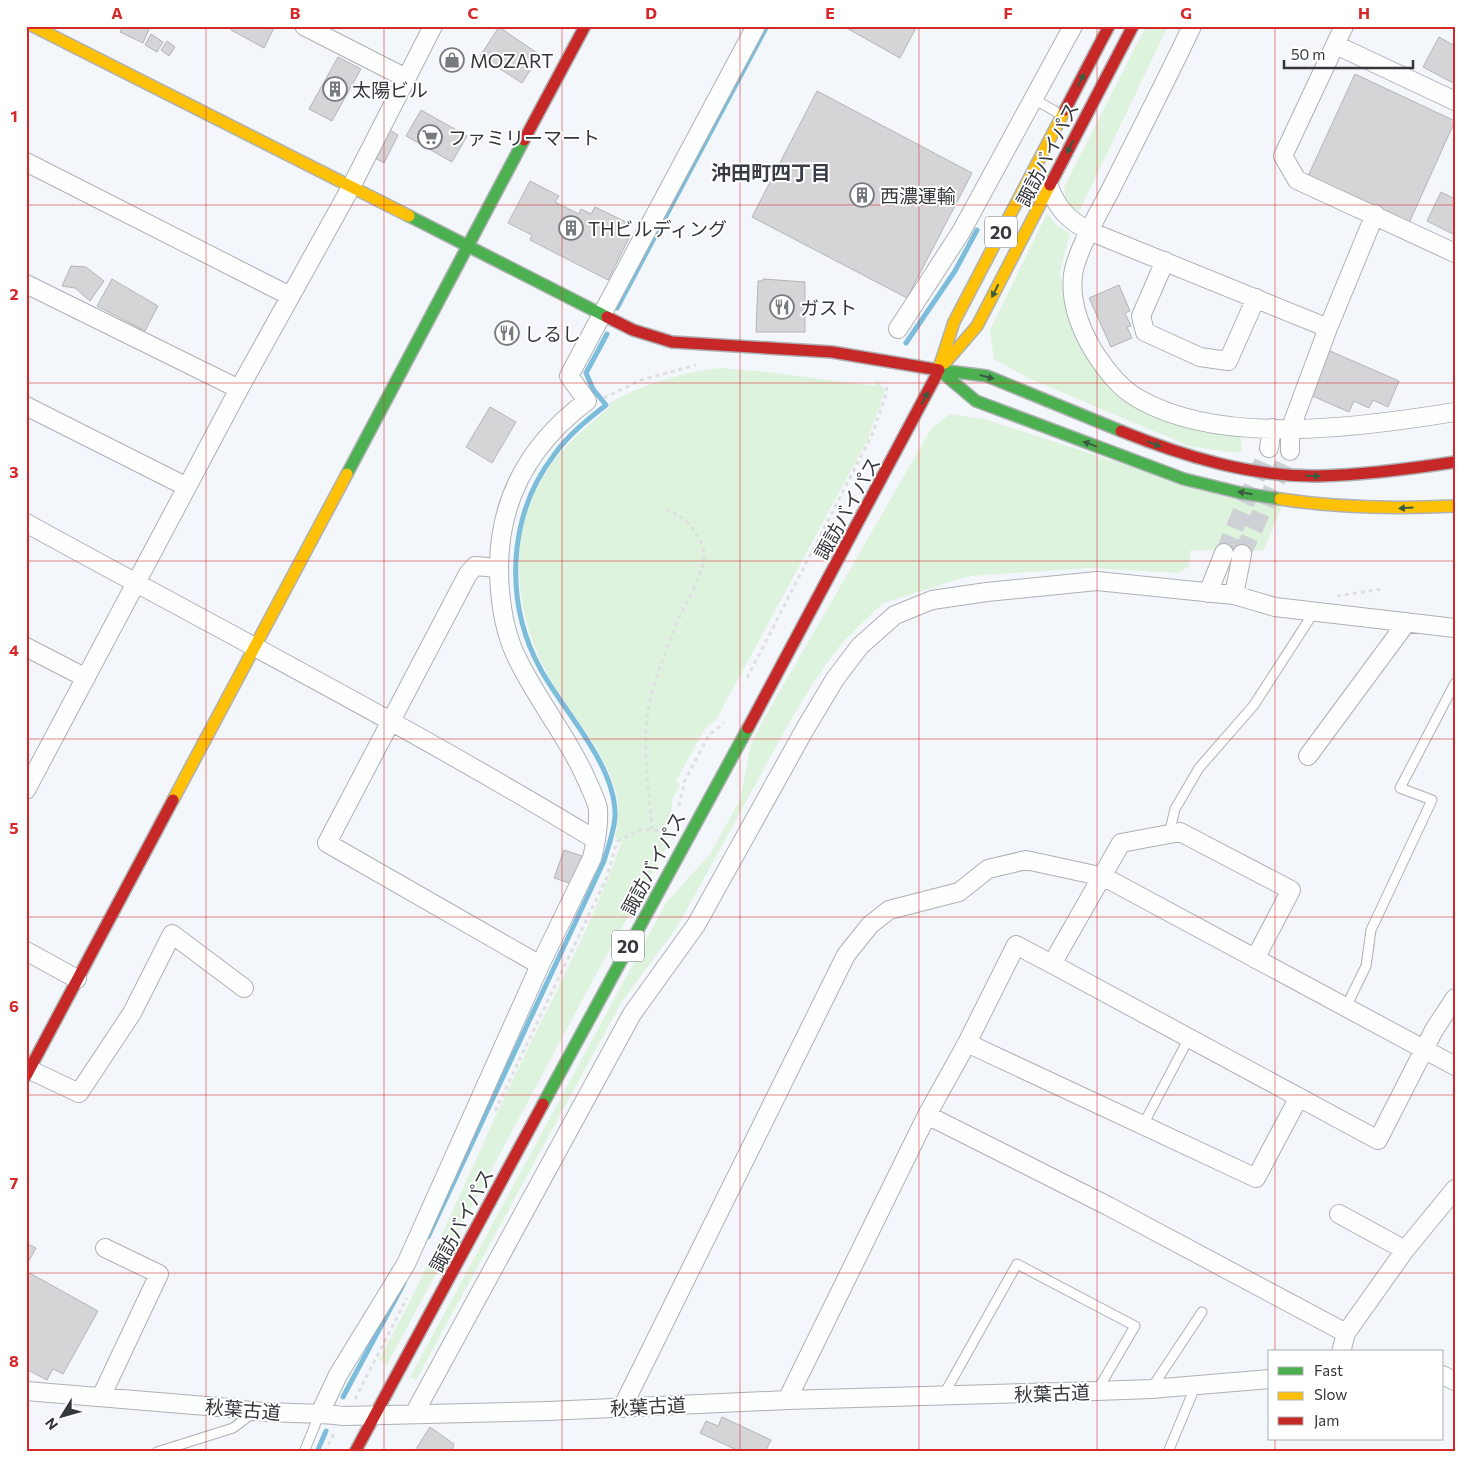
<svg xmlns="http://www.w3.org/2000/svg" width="1481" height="1478" viewBox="0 0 1481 1478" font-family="Commissioner,'Noto Sans JP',sans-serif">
	<rect width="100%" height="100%" fill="#f3f6fa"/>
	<path fill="#def3dd" d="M1146,26H1168L1079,212L1066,201L1064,187Z
		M1047,213L1055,224L1070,233L1060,272L1064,296L1073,323L1106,381L1240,432L1242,450L1237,453L1189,446L1028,378L994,359L990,330Z
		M721,368L767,372L875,386L876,379L885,390L868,439L716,720L705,729L676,781L680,785L673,798L666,848L593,980L387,1365L379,1359C427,1274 464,1184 505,1096C545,1012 591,929 622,841L615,837C617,826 619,814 618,803C611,759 578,723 555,687C513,619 502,529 553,462C569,441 590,424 610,407L609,403C644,384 681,372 721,368Z
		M950,414L984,419L1197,488L1282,506L1263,551L1191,550L1189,566L1178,573L1090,568L969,576L883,603L841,644L813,683L788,725L679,924L621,1003L416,1380L410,1377L666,903L710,854L740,800L751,744L762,722L931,429Z"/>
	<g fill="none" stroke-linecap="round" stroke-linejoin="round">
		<path stroke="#7bbdda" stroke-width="5" d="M617,308L767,26
			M906,343L955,271L977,230
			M428,1237L604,861C608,847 614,832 615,817C617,766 564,712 541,670C504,603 507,516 554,455C568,435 587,420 606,405L593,389L586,373L607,334
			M343,1397L404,1283
			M317,1452L326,1431"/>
	</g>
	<path fill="#d5d4d7" stroke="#b5b5b7" d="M123,26H148L150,27L143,43L120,32Z
		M232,26H275L264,48L231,30Z
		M843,26H917L900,58Z
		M499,27L540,55L522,83L480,56Z
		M151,34L163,42L157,52L145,45Z
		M1439,37L1455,46V84L1423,67Z
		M167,41L175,47L169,56L161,50Z
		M338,57L361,69L332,121L309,109Z
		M1355,74L1455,121L1409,223L1308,176Z
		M817,91L972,173L907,298L752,217Z
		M421,110L467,136L452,162L406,136Z
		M388,129L398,135L384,163L373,157Z
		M530,181L559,196L555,202L579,214L581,209L591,214L595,207L626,222L620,233L629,238L608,280L530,240L532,235L508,223Z
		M1441,192L1455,199V235L1427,221Z
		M71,266L86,267L104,281L90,301L75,288L62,286Z
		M112,279L158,306L145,331L97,306Z
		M763,279L805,282V332H756L758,281H763Z
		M1119,285L1130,311L1125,313L1131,326L1127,327L1132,338L1111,347L1089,298Z
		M1330,351L1399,381L1388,407L1373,400L1369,408L1354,401L1349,412L1310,395Z
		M490,407L516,422L492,463L466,447Z
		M564,850L582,856L572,884L554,878Z
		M26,1243L36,1248L27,1264L26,1263Z
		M26,1271L98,1311L63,1374L53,1369L47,1380L26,1369Z
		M722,1417L771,1440L765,1452H741L700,1433L706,1421L718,1426Z
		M430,1427L454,1444L452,1452H414Z"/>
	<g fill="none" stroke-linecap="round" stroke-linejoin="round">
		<path stroke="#cdd0d4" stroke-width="18" stroke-dasharray="18 9" stroke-linecap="butt" d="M1224,553L1269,448
			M1242,554L1290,451"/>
		<g stroke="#aeb1b4" stroke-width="11">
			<path id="lane" d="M1032,98L1060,114
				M1169,834L1175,809L1199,768L1254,705L1314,612
				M1346,1007L1366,966L1371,930L1432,800L1400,788L1455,683
				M1143,1125L1189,1038
				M1151,1389L1202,1312
				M943,1396L1017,1264L1135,1326L1097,1391
				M157,1452L233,1428L253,1413
				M304,1452L320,1413
				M1168,1452L1196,1385"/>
		</g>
		<g stroke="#aeb1b4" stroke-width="20">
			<path id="street" d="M304,26L406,78
				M1192,26C1166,81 1138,135 1111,189C1100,210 1076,252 1073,275C1070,301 1080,328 1093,350C1105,369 1119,388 1139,399C1223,447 1363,427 1455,412
				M1344,26L1283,156L1297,180L1455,253
				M1336,45L1455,101
				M26,162L290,296
				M1049,187C1058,209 1068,220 1089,231L1328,328
				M1165,261L1141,316L1145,332L1200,357L1228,361L1256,298
				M26,284L239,389
				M898,329L961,232L1073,26
				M26,406L187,487
				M1269,448L1272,428
				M1290,451V430L1328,328L1375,214
				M26,523C217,628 410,727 596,840
				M498,568L475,566L468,574L327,843L540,965
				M1208,593L1224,553
				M1234,595L1242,554
				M26,647L86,678
				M1308,756L1407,622
				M26,790L239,389L350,189L433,26
				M26,951L77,979
				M1255,959L1291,890L1180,832L1121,843L1052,964L1378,1140L1434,1030L1455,998
				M967,1043L1016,945L1052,964
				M26,1068L79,1093L132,1013L172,934L244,988
				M927,1115L1108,1206L1346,1333L1341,1352
				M1339,1214L1405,1250
				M1346,1333L1405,1250L1455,1189
				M1442,1375L1455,1381
				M26,1391L230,1408C268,1415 306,1411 344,1416L548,1411L787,1400L1097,1391L1151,1389L1270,1379
				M101,1397L159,1274L105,1248
				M787,1400L927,1115L967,1043L1256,1178L1299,1097
				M622,1408L846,955L870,925L889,910L959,892L988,869L1026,860L1104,877L1455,1066
				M320,1413L338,1375L406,1264L540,965L592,858C596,842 599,826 598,809C597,802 592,792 589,785C570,740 539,703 518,660C507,639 502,614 500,590C493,511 524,448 587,401L569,376L756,26
				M414,1414L632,1014L696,925L805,729L835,679L860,646L895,615L932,600L987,592L1097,581L1234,595L1275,607L1455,628"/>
		</g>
		<g stroke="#aeb1b4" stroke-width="14">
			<path id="fast" d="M409,216L607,317
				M939,370L976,401L1184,479L1241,493L1280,499
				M939,370L987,376L1121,431
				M347,474L524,140
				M543,1104L748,728"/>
		</g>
		<g stroke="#aeb1b4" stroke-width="14">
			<path id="slow" d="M33,26L409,216
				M945,363L977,326L1050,185
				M937,374L954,322L1065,110
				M1280,499C1338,508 1396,509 1455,506
				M173,800L347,474"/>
		</g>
		<g stroke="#aeb1b4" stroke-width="14">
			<path id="jam" d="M1065,110L1109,26
				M524,140L585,26
				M1050,185L1133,26
				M607,317L633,330L672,342L832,352L939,370
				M1121,431C1183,456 1251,477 1318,476C1364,475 1409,469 1455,462
				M748,728L937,374
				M26,1076L173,800
				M355,1452L543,1104"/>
		</g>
		<path stroke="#dedfe0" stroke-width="3" stroke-dasharray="4 4" stroke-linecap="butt" d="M604,398L641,380L696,365
			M1337,596L1382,589
			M747,678L872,435L887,391L885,382
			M679,806L685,780L709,735L724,723
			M652,829C649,786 640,738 651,696C657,673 667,649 675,627C682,609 706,571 704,553C701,534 684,514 666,510
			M617,841L643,829L666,832
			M495,1111L607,877L617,841
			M355,1399L407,1298
			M325,1452L335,1431"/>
		<use href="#lane" stroke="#fdfefe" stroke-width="9"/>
		<use href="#street" stroke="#fdfefe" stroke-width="18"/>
		<use href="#fast" stroke="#4caf50" stroke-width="11"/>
		<use href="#slow" stroke="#ffc107" stroke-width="11"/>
		<use href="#jam" stroke="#c62828" stroke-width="11"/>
	</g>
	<defs><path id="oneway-solid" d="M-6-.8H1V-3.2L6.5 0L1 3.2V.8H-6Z" transform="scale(1.25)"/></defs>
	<g fill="#3b5b41">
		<use href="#oneway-solid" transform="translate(1081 80) rotate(-63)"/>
		<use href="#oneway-solid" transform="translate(1070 147) rotate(117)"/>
		<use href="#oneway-solid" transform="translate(995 291) rotate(117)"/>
		<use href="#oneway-solid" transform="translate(987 377) rotate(15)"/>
		<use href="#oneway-solid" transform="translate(925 398) rotate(-63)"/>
		<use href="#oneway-solid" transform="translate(1090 444) rotate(-160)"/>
		<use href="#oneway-solid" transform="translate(1154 444) rotate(20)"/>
		<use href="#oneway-solid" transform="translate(1313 476) rotate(2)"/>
		<use href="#oneway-solid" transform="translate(1245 493) rotate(-170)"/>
		<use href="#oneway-solid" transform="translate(1406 508) rotate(177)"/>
	</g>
	<path fill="none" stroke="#d62828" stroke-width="1" stroke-opacity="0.55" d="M206,26V1452M384,26V1452M562,26V1452M740,26V1452M919,26V1452M1097,26V1452M1275,26V1352M26,205H1455M26,383H1455M26,561H1455M26,739H1455M26,917H1455M26,1095H1455M26,1273H1455M1275,1439V1452"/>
	<defs>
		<g id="shop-ring" transform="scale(1.25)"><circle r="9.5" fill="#fff" stroke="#777a7e" stroke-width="1.5"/><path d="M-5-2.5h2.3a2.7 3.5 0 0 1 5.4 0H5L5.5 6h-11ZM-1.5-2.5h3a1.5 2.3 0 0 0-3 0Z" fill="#777a7e"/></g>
		<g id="building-ring" transform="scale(1.25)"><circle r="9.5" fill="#fff" stroke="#777a7e" stroke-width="1.5"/><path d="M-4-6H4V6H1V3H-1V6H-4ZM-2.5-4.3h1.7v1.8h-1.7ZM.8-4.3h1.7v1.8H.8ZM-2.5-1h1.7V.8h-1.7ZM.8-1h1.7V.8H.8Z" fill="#777a7e"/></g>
		<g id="supermarket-ring" transform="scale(1.25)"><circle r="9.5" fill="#fff" stroke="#777a7e" stroke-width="1.5"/><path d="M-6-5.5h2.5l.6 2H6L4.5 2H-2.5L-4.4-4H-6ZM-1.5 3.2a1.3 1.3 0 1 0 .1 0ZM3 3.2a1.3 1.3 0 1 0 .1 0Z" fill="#777a7e"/></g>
		<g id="restaurant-ring" transform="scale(1.25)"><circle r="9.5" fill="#fff" stroke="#777a7e" stroke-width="1.5"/><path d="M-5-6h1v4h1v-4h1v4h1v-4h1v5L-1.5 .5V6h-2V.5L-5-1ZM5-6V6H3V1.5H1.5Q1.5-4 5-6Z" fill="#777a7e"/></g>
	</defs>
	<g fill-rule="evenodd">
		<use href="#shop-ring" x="452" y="60"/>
		<use href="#building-ring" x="335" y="89"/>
		<use href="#supermarket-ring" x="430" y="137"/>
		<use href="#building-ring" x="862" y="195"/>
		<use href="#building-ring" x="571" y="228"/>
		<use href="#restaurant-ring" x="782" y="307"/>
		<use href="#restaurant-ring" x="507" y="333"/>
	</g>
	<g text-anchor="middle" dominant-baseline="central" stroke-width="4" stroke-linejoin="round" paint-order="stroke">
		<g fill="#fff" stroke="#717376" stroke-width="1">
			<rect x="985" y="216.5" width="32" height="31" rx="4"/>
			<rect x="612" y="930.5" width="32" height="31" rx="4"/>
		</g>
		<g font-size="18" font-weight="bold" fill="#34373b">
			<text x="1001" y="232">20</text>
			<text x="628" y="946">20</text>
		</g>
		<g font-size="19" fill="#34373b" stroke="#fff" text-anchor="start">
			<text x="470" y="60">MOZART</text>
			<text x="352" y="89">太陽ビル</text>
			<text x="448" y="137">ファミリーマート</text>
			<text x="880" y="195">西濃運輸</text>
			<text x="588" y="228">THビルディング</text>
			<text x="800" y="307">ガスト</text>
			<text x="524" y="333">しるし</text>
		</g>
		<g font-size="19" fill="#34373b" stroke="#fff">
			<text transform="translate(1047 154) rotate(-63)">諏訪バイパス</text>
			<text transform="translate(847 508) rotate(-61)">諏訪バイパス</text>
			<text transform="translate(653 863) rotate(-62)">諏訪バイパス</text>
			<text transform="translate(461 1220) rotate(-62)">諏訪バイパス</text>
			<text transform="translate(1052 1393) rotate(-2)">秋葉古道</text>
			<text transform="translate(648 1406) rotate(-3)">秋葉古道</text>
			<text transform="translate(243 1409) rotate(5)">秋葉古道</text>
		</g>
		<g font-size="20" font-weight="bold" fill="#383c45" stroke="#fff">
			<text x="771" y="172">沖田町四丁目</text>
		</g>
	</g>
	<rect width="1481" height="1478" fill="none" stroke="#ffffff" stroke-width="55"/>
	<rect x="1268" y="1350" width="175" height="90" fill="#ffffff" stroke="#aeafb1"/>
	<rect x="1278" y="1367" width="25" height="8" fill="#4caf50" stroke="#aeafb1"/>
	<text x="1314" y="1376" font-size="15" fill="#34373b">Fast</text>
	<rect x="1278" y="1392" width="25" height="8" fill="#ffc107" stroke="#aeafb1"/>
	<text x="1314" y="1400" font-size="15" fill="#34373b">Slow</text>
	<rect x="1278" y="1417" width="25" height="8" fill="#c62828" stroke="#aeafb1"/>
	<text x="1314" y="1426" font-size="15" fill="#34373b">Jam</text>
	<g transform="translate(62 1416) rotate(233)" stroke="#ffffff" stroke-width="4" paint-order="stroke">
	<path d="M0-4L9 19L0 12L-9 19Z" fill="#34373b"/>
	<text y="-8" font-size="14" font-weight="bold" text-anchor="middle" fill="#34373b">N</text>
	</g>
	<path d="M1284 60v8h129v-8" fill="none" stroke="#34373b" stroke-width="2.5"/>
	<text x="1291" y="60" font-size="15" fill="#34373b" stroke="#ffffff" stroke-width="4" paint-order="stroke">50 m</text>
	<rect x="28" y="28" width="1426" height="1422" fill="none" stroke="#d62828" stroke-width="2"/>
	<g font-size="16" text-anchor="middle" font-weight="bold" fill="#d62828">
		<text x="117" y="19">A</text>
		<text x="295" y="19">B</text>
		<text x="473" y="19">C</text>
		<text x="651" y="19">D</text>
		<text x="830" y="19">E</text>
		<text x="1008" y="19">F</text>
		<text x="1186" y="19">G</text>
		<text x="1364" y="19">H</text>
		<text x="14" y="122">1</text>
		<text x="14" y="300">2</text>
		<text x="14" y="478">3</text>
		<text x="14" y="656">4</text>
		<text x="14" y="834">5</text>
		<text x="14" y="1012">6</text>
		<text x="14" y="1189">7</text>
		<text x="14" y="1367">8</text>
	</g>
</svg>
